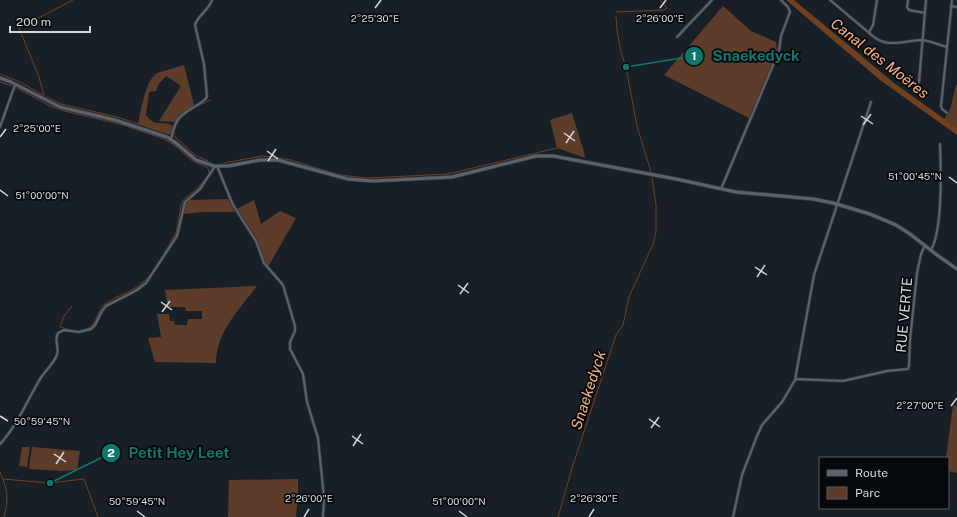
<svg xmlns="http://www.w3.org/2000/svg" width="957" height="517" viewBox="0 0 957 517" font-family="'Public Sans',sans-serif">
	<rect width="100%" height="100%" fill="#181f27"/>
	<path fill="#5d3d2a" d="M723,6L751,31L776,42L777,51L749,118L664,75Z
		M184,65L194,105L182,113L175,122L159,121L181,86L166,76L158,85L156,91L149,92L146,115C156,129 163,119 173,126V130L169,134L138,124C141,111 145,81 157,73Z
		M956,85H957V128L944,119L950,110Z
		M572,113L584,152L585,158L557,148L550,120Z
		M228,199L235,212H205L183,214L187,200Z
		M254,200L261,224L280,211L296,218L268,267L265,264L257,239L237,209Z
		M257,286C240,309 216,332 216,363L155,362L148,338L161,337L157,314H169L170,321H174L175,325H187L188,319H202V311H186L185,307H168L165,290Z
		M953,405L957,406V473L948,471V458H946Z
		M22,447H30L27,467L19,466Z
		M32,447L80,451L77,470L62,471L29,469Z
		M298,479V494L296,517H228L229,480Z"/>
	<path fill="#704121" d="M786,0H794L894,83L957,128V135L880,80Z"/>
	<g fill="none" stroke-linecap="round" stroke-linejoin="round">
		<path stroke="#704121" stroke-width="1" d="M616,12L664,10L667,8L660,0
			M616,16L617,30L621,52L626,67L637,126L651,172
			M0,74L20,82L43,95
			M0,82L12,86
			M17,88L50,106L64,111L120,124L164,139L173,144L191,160L208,168L209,173
			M44,96L39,77L19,28L73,0
			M47,97L61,104L117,117L169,134L172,132
			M198,106L210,100
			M188,112C181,118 173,125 174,136L195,155L208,161
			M224,163L262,156L272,157L291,160L340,175L367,178L448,174L557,148
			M164,253L176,233L181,206L184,199L197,189L208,175
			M87,329C98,324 96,311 105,304C120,293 135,293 149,276
			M70,330L60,327L64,316L72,306
			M75,331L84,330
			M0,472C8,491 9,497 4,517
			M3,479L50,483L84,479L98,517
			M558,517L573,465L616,335L623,325L629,297L653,244L656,232V204L652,178"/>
		<g stroke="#363b40" stroke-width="3.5">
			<path id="street" d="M830,0L874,37C888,48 904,41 920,40C929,40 939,45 947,47
				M908,0L907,7L909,10L925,13
				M951,6L957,7
				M869,32L873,25L877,0
				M677,37L712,0
				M919,82L926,0
				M947,113L942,109L941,106L952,0
				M0,127L15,85
				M171,139C173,132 174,124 179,118C187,109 203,104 207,97L204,64L195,25C198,15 209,10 212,0
				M217,166L233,205L256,241L264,263L283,285L295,326V331L290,342V349L303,374L307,402L318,438L324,498L323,517
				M721,189L779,51L781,36L790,12L788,7L781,0
				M931,250C943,229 941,169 940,144
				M795,379L843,381L887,371L908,369L909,366L910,340L917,273L921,254L925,245
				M0,444C17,426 27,401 40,379C45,371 52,365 56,357C61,349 53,341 58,333L64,330L79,332L91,329L95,325L102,311L106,306L137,290L146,283L177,236L185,202L200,189L215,166
				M733,517L742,475L757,436L762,425L782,402L795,380L814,275L871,102"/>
		</g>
		<g stroke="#363b40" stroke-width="4.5">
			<path id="secondary" d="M0,78L11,82L60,107L115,120L167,137L176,143L196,160L214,166H228L260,160H278L348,179L373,181L452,177L536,156H553L676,179L736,192L813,199L833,203L870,214L896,225L910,234L937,255L957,269"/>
		</g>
		<use href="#street" stroke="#5b636c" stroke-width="2"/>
		<use href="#secondary" stroke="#5b636c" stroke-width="3"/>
	</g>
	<path fill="none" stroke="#d3d8dd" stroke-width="1.5" d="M375,8L381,0M660,8L666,0M861,116L873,124M863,125L871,114M564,133L575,141M0,137L6,129M566,143L574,131M267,151L278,159M268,161L276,149M949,177L957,183M0,190L8,196M755,267L767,275M757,277L765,265M458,285L469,293M460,294L468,283M161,302L172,310M162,312L170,301M951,406L957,398M0,416L8,421M649,419L660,427M651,428L659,417M352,436L363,444M353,446L361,434M54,454L66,462M56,464L64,452M137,511L145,517M459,511L467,517M304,517L309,509M589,517L594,509"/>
	<g text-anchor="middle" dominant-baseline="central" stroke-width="3.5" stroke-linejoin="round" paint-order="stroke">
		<g font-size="14" fill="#d3d8dd" stroke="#06090c">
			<text transform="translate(904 315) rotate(-85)">RUE VERTE</text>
		</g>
		<g font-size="15" font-style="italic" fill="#fbae7f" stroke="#06090c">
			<text transform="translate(880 58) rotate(38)">Canal des Moëres</text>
			<text transform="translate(588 390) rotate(-72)">Snaekedyck</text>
		</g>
	</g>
	<g font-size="10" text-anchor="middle" fill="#d3d8dd" stroke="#06090c" stroke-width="3.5" stroke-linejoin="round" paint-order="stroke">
		<text x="375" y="22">2°25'30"E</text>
		<text x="660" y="22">2°26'00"E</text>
		<text x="37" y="132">2°25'00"E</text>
		<text x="915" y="180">51°00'45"N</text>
		<text x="42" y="199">51°00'00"N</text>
		<text x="920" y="409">2°27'00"E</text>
		<text x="42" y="425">50°59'45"N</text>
		<text x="309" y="502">2°26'00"E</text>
		<text x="594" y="502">2°26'30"E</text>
		<text x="137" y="505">50°59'45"N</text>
		<text x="459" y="505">51°00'00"N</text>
	</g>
	<path fill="none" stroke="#0f766e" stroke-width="1.5" d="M626 67L694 56M50 483L111 453"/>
	<g fill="#0f766e" stroke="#06090c" stroke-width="1.5">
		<circle cx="626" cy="67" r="4"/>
		<circle cx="50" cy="483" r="4"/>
		<circle cx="694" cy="56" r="10"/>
		<circle cx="111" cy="453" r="10"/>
	</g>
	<g font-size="12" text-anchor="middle" font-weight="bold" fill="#fff">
		<text x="694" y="60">1</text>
		<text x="111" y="457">2</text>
	</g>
	<g font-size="15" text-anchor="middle" font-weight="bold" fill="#0f766e" stroke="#06090c" stroke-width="3.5" stroke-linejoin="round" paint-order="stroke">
		<text x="756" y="61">Snaekedyck</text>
		<text x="179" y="458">Petit Hey Leet</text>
	</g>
	<rect x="819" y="457" width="130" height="52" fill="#06090c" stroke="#585c60"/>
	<rect x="827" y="470" width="20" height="6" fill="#5b636c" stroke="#585c60"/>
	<text x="855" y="477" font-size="12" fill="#d3d8dd">Route</text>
	<rect x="827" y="487" width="20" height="12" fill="#5d3d2a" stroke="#585c60"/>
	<text x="855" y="497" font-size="12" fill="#d3d8dd">Parc</text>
	<path d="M10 26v6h80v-6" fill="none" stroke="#d3d8dd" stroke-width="2"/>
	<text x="16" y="26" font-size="12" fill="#d3d8dd" stroke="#06090c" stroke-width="3" paint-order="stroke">200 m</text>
</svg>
